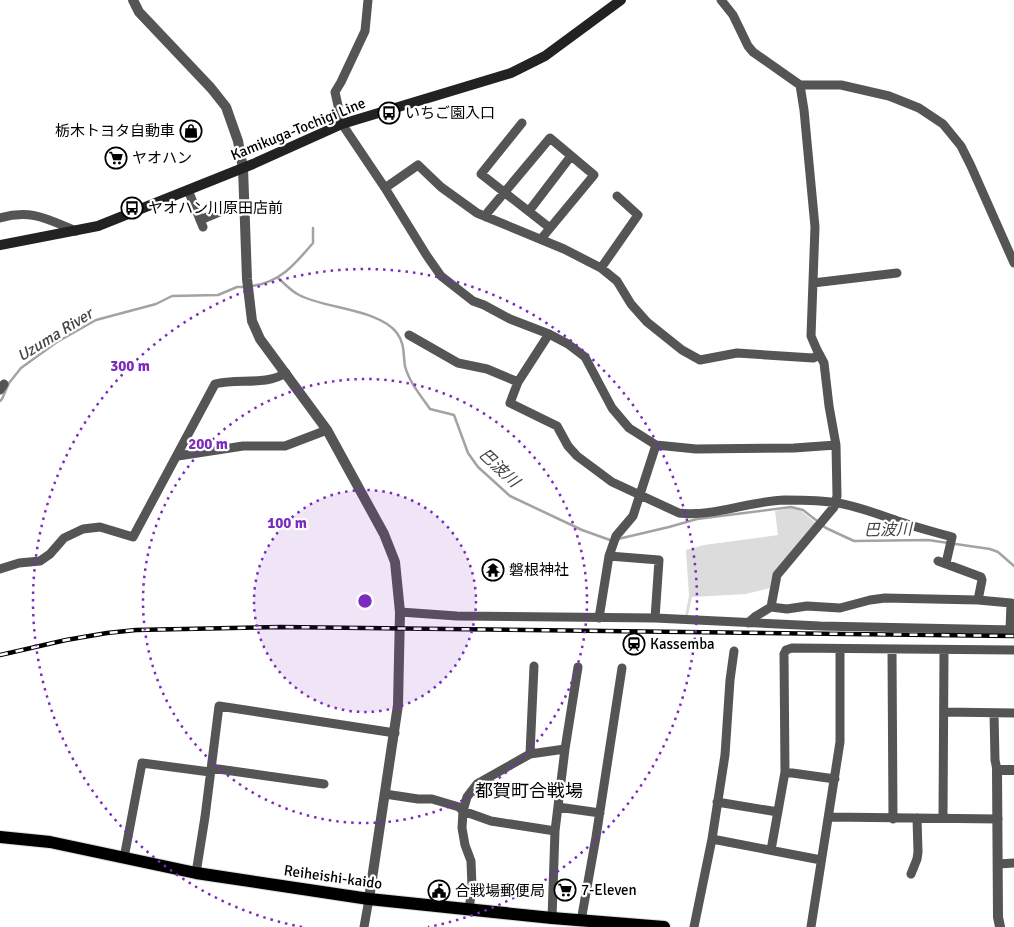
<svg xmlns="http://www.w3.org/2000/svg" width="1014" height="927" viewBox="0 0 1014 927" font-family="Signika,'Noto Sans JP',sans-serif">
	<rect width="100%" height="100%" fill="#fff"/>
	<path fill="#dcdcdc" d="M792,508L801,511L816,523L772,577L770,588L746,594L692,597L688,615L685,616L689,596L686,550L704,545L778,535L775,511Z"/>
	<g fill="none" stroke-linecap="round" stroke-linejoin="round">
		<path stroke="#a3a3a3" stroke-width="2.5" d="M278,278C285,284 291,291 299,295C326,309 379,309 397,333C405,344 403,354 405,366C409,382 421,396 430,409L454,415L468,453L478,467L510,496L582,530L610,540
			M251,286C280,283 295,264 313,243V228
			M0,401L2,399L9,383L21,368L57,342L96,320L156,304L172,296L218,295L237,287H245
			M618,539L669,527L697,519L791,507L803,510L826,528L854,541L928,540L990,549L998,552L1014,566"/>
		<g stroke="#dbdbdb" stroke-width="14">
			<path id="primary" d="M0,837L50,842L196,873L369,899L552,918L664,927"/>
		</g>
		<path stroke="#555" stroke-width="9" d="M368,0L365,31L341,82L335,92L342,124L385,188L427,256L441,276L473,301L484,305L510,319L549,334L568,344L585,357L612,408L629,428L656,445L696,449L794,448L836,445
			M721,0L733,15L748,46L753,52L800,85H841L889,96L919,108L943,124L961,146L971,166L1014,263
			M522,123L481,174L550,228
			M385,188L418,165L441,187L477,213L564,249L601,268L617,281L631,304L647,322L682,350L700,360L737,353L813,358L820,355
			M188,190L203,227
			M529,211L571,156
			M486,217L488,212L550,138L594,175L541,239
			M0,218C31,209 47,219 76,231
			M200,220L239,204H244
			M601,268L638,215L617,196
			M813,283L897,273
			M549,334L518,382L510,403L557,426L568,446L577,456L612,482L679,513C714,517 749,501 785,500C802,500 821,500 838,503C860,507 880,515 901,522C918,528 935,532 952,537L946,563
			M409,335L458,363L487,369L518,382
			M0,390L4,384
			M178,456L243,446H285L327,430
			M609,556L659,560L655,618
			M938,561L981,577L982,580L978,600
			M0,569L19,563L40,561L50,554L64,538L83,529L100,527L133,537L215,384C238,378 265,386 286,373
			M771,607L777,575L834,507L837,496L836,445L829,406L824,363L817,350L811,336L815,227L804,110L800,85
			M400,612L457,616L655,618L820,626L1014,630
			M599,618L609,556L616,536L633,516L656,445
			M748,623L756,616L771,607L787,609L807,606L840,608L870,600L885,598L978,600L1011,603L1010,630
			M892,650L893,819
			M944,712L1014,713
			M994,713L995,760L997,770
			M530,754L534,666
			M211,768L324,784
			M785,772L835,779
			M385,794L418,799H432L459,807L463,811L491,821L555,831
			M717,802L778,812
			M558,807L600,813
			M829,817L998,819
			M943,818L944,651
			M712,839L821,860
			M771,850L785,772L784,654L786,650L792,648L1014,650
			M124,858L142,763L210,772
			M998,864L1014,863
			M196,873L205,817L219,706L395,733
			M911,874L917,859L918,852L917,818
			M469,910L472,887L471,861L465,845L462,828L463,811L467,797L477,784L530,754L565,749
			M552,918L555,831L565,749L578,667
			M581,921L596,837L622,668
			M364,927L369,899
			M694,927L712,839L725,755L730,680L734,651
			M811,927L840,742V649"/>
		<path stroke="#555" stroke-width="10" d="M133,0L139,12L211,88L226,107L238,141L243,168L247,279L252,321L260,339L327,430L384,534L395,562L400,612L398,705L369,899
			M1000,927L998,917L997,770H1014"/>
		<path stroke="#222" stroke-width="10" d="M0,245L98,226L253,164L342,124L511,73L545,56L621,0"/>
		<use href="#primary" stroke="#000" stroke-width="12"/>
		<g stroke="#000" stroke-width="4.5">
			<path id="rail" d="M0,655L66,640L107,633L136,630L281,627L1014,636"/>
		</g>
		<use href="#rail" stroke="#fff" stroke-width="2.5" stroke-dasharray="8" stroke-linecap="butt"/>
	</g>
	<circle cx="365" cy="601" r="111" fill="#7b2cbf" fill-opacity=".12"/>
	<g fill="none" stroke="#7b2cbf" stroke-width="2.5" stroke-dasharray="2.5 5">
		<circle cx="365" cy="601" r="111"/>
		<circle cx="365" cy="601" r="222"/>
		<path d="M302 927A332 332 0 1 1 428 927"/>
	</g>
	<defs>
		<g id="bus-ring" transform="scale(1.125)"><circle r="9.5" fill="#fff" stroke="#000" stroke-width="1.5"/><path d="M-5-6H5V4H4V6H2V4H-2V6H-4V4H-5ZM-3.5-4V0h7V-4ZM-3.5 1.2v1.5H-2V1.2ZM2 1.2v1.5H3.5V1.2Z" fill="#000"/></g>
		<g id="shop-ring" transform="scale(1.125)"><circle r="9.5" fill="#fff" stroke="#000" stroke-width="1.5"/><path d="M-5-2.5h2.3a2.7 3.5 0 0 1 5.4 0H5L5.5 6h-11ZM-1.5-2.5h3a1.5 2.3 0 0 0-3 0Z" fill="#000"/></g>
		<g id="supermarket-ring" transform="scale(1.125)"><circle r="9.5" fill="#fff" stroke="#000" stroke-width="1.5"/><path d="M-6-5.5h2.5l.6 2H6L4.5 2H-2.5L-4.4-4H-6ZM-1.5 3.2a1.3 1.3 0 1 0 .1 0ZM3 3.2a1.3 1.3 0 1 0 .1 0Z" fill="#000"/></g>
		<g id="temple-ring" transform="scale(1.125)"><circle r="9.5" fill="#fff" stroke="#000" stroke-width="1.5"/><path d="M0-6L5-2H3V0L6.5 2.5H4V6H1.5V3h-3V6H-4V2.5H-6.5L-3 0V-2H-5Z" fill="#000"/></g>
		<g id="station-ring" transform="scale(1.125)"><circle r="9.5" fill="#fff" stroke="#000" stroke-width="1.5"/><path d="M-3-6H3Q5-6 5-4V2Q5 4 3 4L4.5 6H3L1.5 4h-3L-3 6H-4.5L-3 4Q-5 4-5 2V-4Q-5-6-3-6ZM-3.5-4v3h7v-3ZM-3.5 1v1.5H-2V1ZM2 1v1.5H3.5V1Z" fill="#000"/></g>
		<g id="civic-ring" transform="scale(1.125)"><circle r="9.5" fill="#fff" stroke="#000" stroke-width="1.5"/><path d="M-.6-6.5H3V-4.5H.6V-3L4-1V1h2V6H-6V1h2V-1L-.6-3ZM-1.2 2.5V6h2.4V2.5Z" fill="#000"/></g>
	</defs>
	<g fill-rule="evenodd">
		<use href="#bus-ring" x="389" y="113"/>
		<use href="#shop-ring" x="191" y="131"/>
		<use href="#supermarket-ring" x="116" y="158"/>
		<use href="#bus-ring" x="132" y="208"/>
		<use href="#temple-ring" x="493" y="570"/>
		<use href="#station-ring" x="634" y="644"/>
		<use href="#supermarket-ring" x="565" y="890"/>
		<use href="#civic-ring" x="439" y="891"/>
	</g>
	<g text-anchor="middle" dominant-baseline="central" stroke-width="4.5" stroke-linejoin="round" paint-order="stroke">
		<g font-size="15" fill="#000" stroke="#fff" text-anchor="start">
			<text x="405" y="113">いちご園入口</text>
			<text x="175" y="131" text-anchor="end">栃木トヨタ自動車</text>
			<text x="132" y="158">ヤオハン</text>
			<text x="148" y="208">ヤオハン川原田店前</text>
			<text x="509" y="570">磐根神社</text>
			<text x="650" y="644">Kassemba</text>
			<text x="581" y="890">7-Eleven</text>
			<text x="455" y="891">合戦場郵便局</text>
		</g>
		<g font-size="15" fill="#000" stroke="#fff">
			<text transform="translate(298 129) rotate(-22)">Kamikuga-Tochigi Line</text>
			<text transform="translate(333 877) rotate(8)">Reiheishi-kaido</text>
		</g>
		<g font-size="16" font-style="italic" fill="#444" stroke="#fff">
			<text transform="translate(55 335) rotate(-32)">Uzuma River</text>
			<text transform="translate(499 468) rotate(43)">巴波川</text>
			<text transform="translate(888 530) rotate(-1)">巴波川</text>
		</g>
		<g font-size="18" fill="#000" stroke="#fff">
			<text x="529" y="791">都賀町合戦場</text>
		</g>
	</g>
	<circle cx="365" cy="601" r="8" fill="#7b2cbf" stroke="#fff" stroke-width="2.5"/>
	<g font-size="15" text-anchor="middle" font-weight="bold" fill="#7b2cbf" stroke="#fff" stroke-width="4.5" stroke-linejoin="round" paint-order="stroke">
		<text x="130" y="371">300 m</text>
		<text x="208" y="449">200 m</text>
		<text x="287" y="528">100 m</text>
	</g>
</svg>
